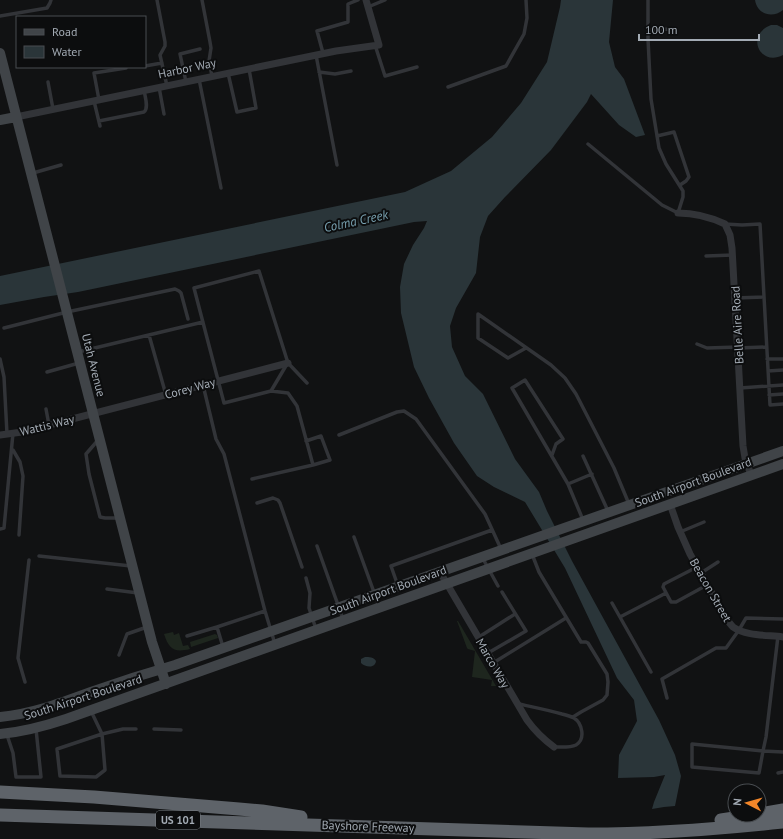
<svg xmlns="http://www.w3.org/2000/svg" width="783" height="839" viewBox="0 0 783 839" font-family="'PT Sans',sans-serif">
	<rect width="100%" height="100%" fill="#111213"/>
	<path fill="#1e261e" d="M457,621H458L496,686H491L492,680L472,677L475,651L468,649L467,648Z
		M173,632L174,635L179,633L183,646L188,645L190,649C174,653 169,649 164,634Z
		M215,634L217,635L218,638L191,647L190,642Z"/>
	<path fill="#2a3539" d="M561,0H613L609,42L615,67L624,79L645,135L636,137L619,125L591,94L587,102L551,150L505,197L488,216L480,237L476,273L456,308L450,326L452,347L465,376L483,394L515,459L539,492L547,511L572,561L659,720L675,755L681,776L675,806L664,807L652,809L654,802L665,775L654,777L618,778L619,755L637,721L634,700L617,678L565,568L525,502L494,487L477,476L454,443L429,398L414,367L401,313L400,287L404,264L413,245L424,228L427,221L414,222L78,292L44,297L0,305V276L405,192L451,171L492,137L521,103L547,62L560,7Z
		M755,0H783V10C772,19 757,14 755,0Z
		M771,25H777L783,28V55C760,67 745,35 771,25Z
		M365,657C369,657 374,657 376,661C375,669 365,667 361,663V659Z"/>
	<g fill="none" stroke-linecap="round" stroke-linejoin="round">
		<path stroke="#323438" stroke-width="3.5" d="M157,0L165,42V46L160,55L167,86
			M202,0L210,42L211,48L209,61L212,76
			M368,7L385,0
			M0,16L47,8L50,3L51,0
			M648,30L672,29
			M375,45L385,76L417,67
			M323,53L317,31L348,22V4L358,0
			M316,55L337,165
			M145,66L162,63
			M319,72L335,74L351,71
			M228,73L237,112L256,108L249,69
			M199,79L221,188
			M48,82L53,109
			M186,82L180,54L200,49
			M159,87L164,114
			M448,87L506,66L524,34L527,18L526,0
			M99,100L94,73L126,68
			M94,101L100,126
			M99,121L144,112C149,108 145,97 144,90
			M657,136L674,132L689,177L686,181L680,185
			M588,144L662,205L678,213L683,197V191L666,164L659,148L651,99L648,39V0
			M33,173L61,165
			M725,224L742,225L760,224L770,405L783,404
			M706,256L733,255
			M735,298L764,297
			M4,328L67,312L175,289L179,291L181,293L188,319
			M149,335L166,395
			M697,344L707,348L738,347
			M526,348L508,358L478,338V314L551,365L565,378L576,394L614,468L629,504
			M738,348L766,347
			M78,352L203,322
			M0,359L4,377L7,434
			M767,359H783
			M768,371L783,370
			M47,372L79,363
			M203,385L216,439L224,454L265,611L275,644
			M740,388L783,385
			M271,391L287,364
			M769,395L783,394
			M46,409L49,425
			M339,435L397,412L404,411L416,419L485,514L501,549
			M99,439L86,454L89,474L100,517L105,518H119
			M306,441L321,436L330,460L313,465L297,406L288,393L271,391L224,403L194,288L259,271L288,363L307,383
			M13,450L20,462L23,476L19,535
			M552,455L556,444L563,439L525,380L512,388L568,484L592,474
			M583,456L608,511
			M252,479L313,465
			M568,484L583,520
			M257,503L273,498L278,500L280,503L302,567
			M0,529L4,528L13,433
			M680,532L704,522
			M354,537L379,606
			M317,546L343,619
			M532,554L539,572L581,642H586L588,643L607,674L608,682L607,695L603,700L581,712L573,717
			M39,556L131,566
			M482,557L498,586
			M697,567L664,584L663,587L671,602H676L707,585
			M701,573L718,562
			M306,578L310,593L309,608L316,629
			M398,586L391,566L492,530
			M107,589L138,593
			M612,603L651,672
			M620,617L666,593
			M217,627L265,611
			M187,636L217,627L223,647
			M778,636L766,737L763,751L692,744V767L759,773L763,751L783,752
			M479,637L515,614
			M488,653L526,631L502,592
			M119,655L127,634L147,627
			M493,663L566,618
			M25,682L18,658L29,560
			M667,698L662,679L716,648H726L739,630L746,618L783,619
			M519,704C533,707 548,710 562,714C566,715 570,716 574,718C582,723 586,739 576,745C570,748 561,747 554,747
			M91,711L102,734L57,749L60,776L96,777L105,770L102,734L123,729H136
			M154,729L181,730
			M7,735L13,753L16,777H41L36,729
			M778,773L783,772"/>
		<path stroke="#323438" stroke-width="7" d="M16,117L336,51L379,45L366,0
			M678,213C695,213 710,217 725,224L730,235L732,248L743,446L745,458L751,475
			M0,435L22,432L288,363
			M670,504L678,527L690,554L727,620C729,622 731,625 733,627C745,636 768,635 783,637
			M440,572L527,720C535,731 543,739 554,747"/>
		<path stroke="#404448" stroke-width="10" d="M0,53L152,642L166,684
			M0,120L16,117
			M0,717C32,714 61,703 91,692C119,682 147,673 175,665L783,451
			M0,734C23,732 45,726 66,719L783,464"/>
		<path stroke="#5e6369" stroke-width="13" d="M0,792L94,797L239,809L262,811L301,817
			M759,814L783,810
			M0,815L588,834C653,834 718,829 783,822
			M721,820L754,815"/>
	</g>
	<g text-anchor="middle" dominant-baseline="central" stroke-width="4" stroke-linejoin="round" paint-order="stroke">
		<rect fill="#0c0d0e" stroke="#767c82" stroke-width="1" x="156" y="811" width="44" height="18" rx="3"/>
		<g font-size="11" font-weight="bold" fill="#a3abb4">
			<text x="178" y="820">US 101</text>
		</g>
		<g font-size="12" fill="#a3abb4" stroke="#0c0d0e">
			<text transform="translate(187 68) rotate(-12)">Harbor Way</text>
			<text transform="translate(737 325) rotate(-93)">Belle Aire Road</text>
			<text transform="translate(94 365) rotate(76)">Utah Avenue</text>
			<text transform="translate(190 388) rotate(-15)">Corey Way</text>
			<text transform="translate(47 425) rotate(-14)">Wattis Way</text>
			<text transform="translate(693 482) rotate(-20)">South Airport Boulevard</text>
			<text transform="translate(388 590) rotate(-20)">South Airport Boulevard</text>
			<text transform="translate(711 590) rotate(60)">Beacon Street</text>
			<text transform="translate(493 663) rotate(60)">Marco Way</text>
			<text transform="translate(83 697) rotate(-18)">South Airport Boulevard</text>
			<text transform="translate(368 826) rotate(2)">Bayshore Freeway</text>
		</g>
		<g font-size="13" font-style="italic" fill="#78a1b0" stroke="#0c0d0e">
			<text transform="translate(356 221) rotate(-12)">Colma Creek</text>
		</g>
	</g>
	<rect x="16" y="16" width="130" height="52" fill="#0c0d0e" stroke="#484c50"/>
	<rect x="24" y="29" width="20" height="6" fill="#404448" stroke="#484c50"/>
	<text x="52" y="36" font-size="12" fill="#a3abb4">Road</text>
	<rect x="24" y="46" width="20" height="12" fill="#2a3539" stroke="#484c50"/>
	<text x="52" y="56" font-size="12" fill="#a3abb4">Water</text>
	<g transform="translate(747 803) rotate(276)"><circle r="19" fill="#0c0d0e" stroke="#484c50"/>
	<path d="M0-3L7 15L0 10L-7 15Z" fill="#f38629"/>
	<text y="-6" font-size="11" font-weight="bold" text-anchor="middle" fill="#a3abb4">N</text>
	</g>
	<path d="M639 34v6h120v-6" fill="none" stroke="#a3abb4" stroke-width="2"/>
	<text x="645" y="34" font-size="12" fill="#a3abb4" stroke="#0c0d0e" stroke-width="3" paint-order="stroke">100 m</text>
</svg>
